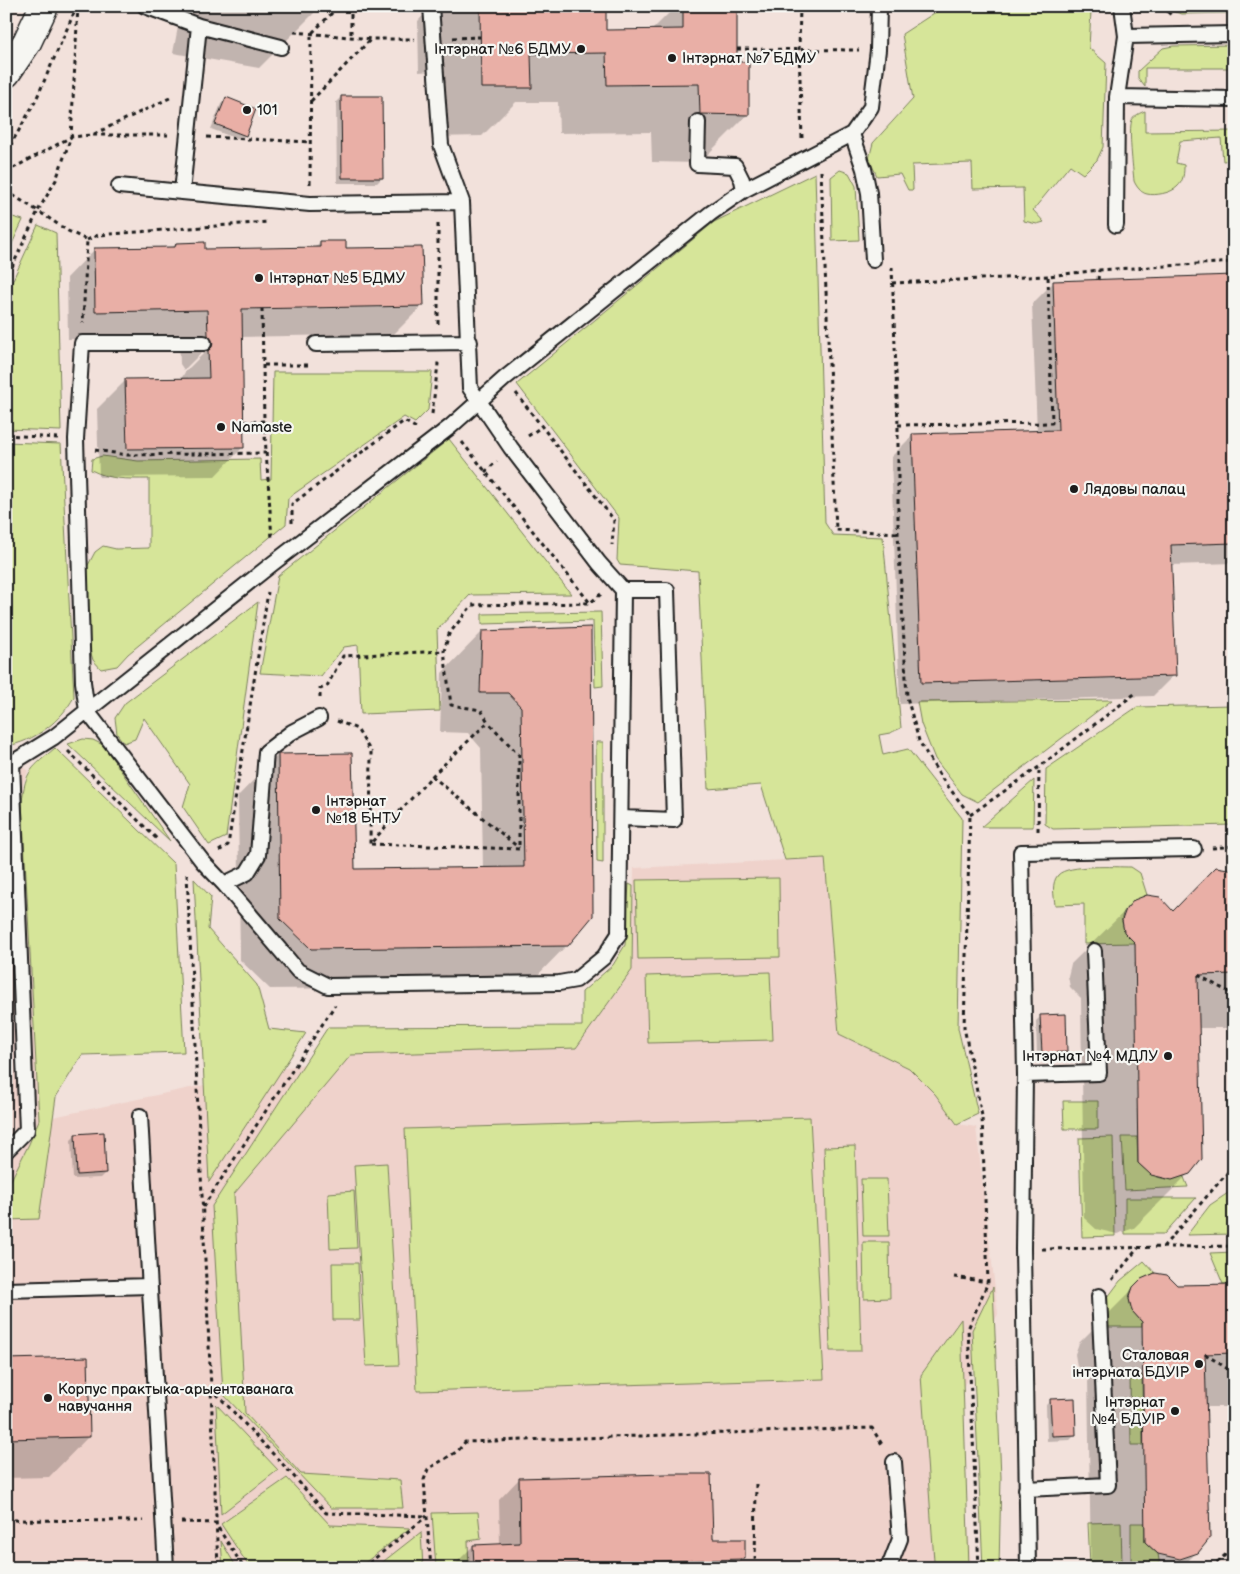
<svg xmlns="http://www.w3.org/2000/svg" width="1240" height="1574" viewBox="0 0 1240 1574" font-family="'Balsamiq Sans',sans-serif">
	<rect width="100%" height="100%" fill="#f2e1db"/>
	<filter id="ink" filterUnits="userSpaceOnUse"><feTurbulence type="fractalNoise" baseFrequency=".02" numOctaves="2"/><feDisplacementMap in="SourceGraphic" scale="10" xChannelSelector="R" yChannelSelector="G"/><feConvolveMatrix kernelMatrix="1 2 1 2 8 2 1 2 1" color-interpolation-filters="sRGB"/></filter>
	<g filter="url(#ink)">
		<path fill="#efd2cb" d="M6,754L28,771L23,784L22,802L39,1120L351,1054L576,1048L632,970L634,868L825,858L839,1034L909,1068L935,1094L957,1124L976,1127L998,1314L960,1394L971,1568H6Z"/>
		<path fill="#d6e599" stroke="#79805a" d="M945,6H1092L1091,11L1089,48L1106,63L1103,147L1097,160L1083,174L1070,165L1033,210L1044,222L1037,224L1024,221L1023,188L973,189L972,163L912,165L913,190H908L900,174L877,176L869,159L873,143L913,99L902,34Z
			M1168,6H1234V13L1182,14L1175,12Z
			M1234,45V68H1145V87L1138,78V71L1163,48L1173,46Z
			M1145,111V132L1234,131V160L1223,161L1221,138L1180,141L1176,163L1184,165C1184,172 1184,181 1177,187C1171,193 1155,196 1147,194C1141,193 1136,186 1134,181C1133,168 1128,130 1132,120C1135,115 1140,113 1145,111Z
			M840,170L849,173L856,186L859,240L832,241L831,177Z
			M815,173L825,523L833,535L883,537L901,728L890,733L879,735L883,755L908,749L962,818L958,1028L978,1114L957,1124L935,1094L909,1068L839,1034L825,858L785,860L761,785L708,789L698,571L620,565L617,560L619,518L517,384L714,222Z
			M6,215L23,220L6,257Z
			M38,225L56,233L61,431L6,429V295Z
			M273,372H432L428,410L415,423L404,417L288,498L286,524L128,654L117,666L101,669L93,660L90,650L86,569L95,552L103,546L116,549L149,548V479C126,479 111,480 91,470L92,459L102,456L138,461L260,459L261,480L271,479Z
			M449,439L571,594L470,595L437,630L440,711L361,714L358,645L344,647L321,676L260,673L278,576Z
			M6,442L61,444L74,697C61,721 34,742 6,746Z
			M258,602L226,837L209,845L183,807L190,784L144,718L135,739L124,743L117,734L115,718L125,703Z
			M601,612L603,686L595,687L593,621L482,624V614Z
			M1112,700L978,802L962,794L935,759L921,724L917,702Z
			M1234,705V825L1053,829L1045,824L1046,769L1137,707Z
			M83,739L93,740L103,745L170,841L68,744Z
			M596,742H603V863L597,862Z
			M55,748L174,864L184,1052L82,1055L56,1097L39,1219L6,1220L8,1186L29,1144L39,1120L22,802C25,770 32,768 55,748Z
			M1034,780L1033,827H981Z
			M1131,867L1140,873L1147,895C1120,906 1113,921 1135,943L1084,944V904L1055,905C1054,895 1051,883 1058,875C1068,864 1116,867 1131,867Z
			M779,878L780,957L638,959L636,880Z
			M194,879L211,897L208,929L257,985L269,1029L306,1033L209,1182Z
			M629,884L633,886L632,970L576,1048L351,1055L234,1194L245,1413L301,1474L400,1480L403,1508H331L223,1394L212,1206L328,1027L582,1026V992L613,965L625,945Z
			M770,972L773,1040L648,1043L646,976Z
			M1063,1101H1098V1129H1064Z
			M810,1117L824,1379L417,1391L405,1129Z
			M1113,1137L1115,1236L1082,1237L1079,1138Z
			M1122,1137H1137L1138,1163C1152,1176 1164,1184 1183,1175L1188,1187L1125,1190Z
			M855,1146L861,1351H830L824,1147Z
			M387,1163L399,1365L366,1366L354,1165Z
			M861,1179H887L889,1236H863Z
			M1234,1189V1234L1187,1235L1210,1205Z
			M354,1191L357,1248L330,1249L328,1193Z
			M1125,1198H1196L1164,1234H1125Z
			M863,1242H889L890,1298L864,1299Z
			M1234,1252V1284H1223L1210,1253Z
			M1144,1261L1155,1273C1128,1284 1120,1299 1142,1322V1327H1104L1105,1301L1120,1281Z
			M358,1263L360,1320H333L332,1263Z
			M993,1287L1001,1477L999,1568H983L972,1330Z
			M961,1319L969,1568H930L934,1561L921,1375Z
			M1142,1376L1143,1445H1131L1130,1377Z
			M216,1404L278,1470L221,1514Z
			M287,1478L330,1525L410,1528L358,1568H250L221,1524Z
			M478,1512L481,1539L468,1541L469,1568H436L432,1513Z
			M1121,1522L1122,1564L1090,1565L1088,1523Z
			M1131,1523H1145V1542L1158,1554L1160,1566L1131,1568Z
			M421,1532L423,1568H375Z
			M221,1541L237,1568H223Z"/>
		<path fill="#0003" d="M182,6H315L314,13L259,68L173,53Z
			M432,6H605V31L652,30L676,6H735L736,64L748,114L699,163L652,162L651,132L559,133L558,102H516L482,136L433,137L432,71L419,72L418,21Z
			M341,97L382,178L377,183H337L336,102Z
			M226,99L245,135L240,140L211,129L221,104Z
			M320,242L345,249L422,306L394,334L241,337L243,447L215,476L99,477L97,409L126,380L181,379L185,372L214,343V340L184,370L180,364L179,338L68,339L67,278L95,249L172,248L176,244L204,250L314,248Z
			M1234,277V563L1171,565L1174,675L1153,696L900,704L891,457L913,435L1037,432L1032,304L1054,282Z
			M590,629L567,945L527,986L270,989L240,960L238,796L278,755L353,871L483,869L481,748L468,733L440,732L442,673L482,632Z
			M1234,871V1028H1198L1189,1173L1134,1228L1117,1234L1096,1229L1084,1218L1081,998L1070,987L1068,976L1071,964L1134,902L1173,912Z
			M1041,1016L1066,1052L1061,1057L1037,1058L1036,1021Z
			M76,1135L105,1173L100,1178L73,1179L71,1140Z
			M1142,1280L1177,1287L1234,1286V1407H1205L1197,1552L1181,1568H1091L1088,1377L1077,1366L1075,1354L1079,1343Z
			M6,1361L89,1436L49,1477L6,1478Z
			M1051,1400L1075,1435L1070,1440L1047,1441L1046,1405Z
			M519,1479L711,1541L743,1558L734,1568H453V1566L473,1546L500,1545L499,1500Z"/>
		<path fill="#e9afa6" stroke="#1c1c1c" d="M480,6H606V30L683,29V6H737V62H749V115L700,114L699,84L607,85L606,53L531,54L532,88H481Z
			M341,96H382L383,178H342Z
			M226,97L256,109L246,136L215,124Z
			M320,241H346V248L422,247L424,306L242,309L244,448L127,449L125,379L209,378L208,351L212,347L213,343L208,335L207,310L95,312L94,248L175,247L176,243L205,242V249L320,247Z
			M1234,275V543L1171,545L1176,676L921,683L912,434L1058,430L1053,281Z
			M591,627L593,916L568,946L311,949L280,919L278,754L352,753L355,869L524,867L521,707L508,693H480L482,631Z
			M1216,867L1234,870V974L1198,975L1202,1159L1190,1174L1172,1180L1151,1175L1138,1163L1135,943L1124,932L1122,920L1126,909L1134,900L1147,895L1160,897L1173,911Z
			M1066,1014L1067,1052L1042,1053L1040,1015Z
			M104,1132L106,1173L77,1175L75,1134Z
			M1155,1273L1167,1275L1177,1285L1234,1284V1353L1205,1354L1210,1538L1198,1553L1180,1559L1158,1554L1145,1542L1142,1322L1132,1311L1129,1299L1133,1287L1141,1279Z
			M88,1357L90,1437L6,1439V1359Z
			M1075,1398L1076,1435L1052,1436L1050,1399Z
			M666,1474H711L713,1539H745V1559L474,1566L473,1545L520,1543L519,1478Z"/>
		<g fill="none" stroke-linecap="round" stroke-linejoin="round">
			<g stroke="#1c1c1c" stroke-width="18">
				<path id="service" d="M145,6L199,26L281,47
					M1126,36L1234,34
					M1117,97L1234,99
					M698,122L697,164L735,166L742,180L744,190
					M852,134L864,169L869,193L873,260
					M119,186L182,192L199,26
					M182,192L310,204L462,202
					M1116,225L1117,97L1126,36L1122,6
					M204,343H82L76,439L83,682L87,711L203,862L224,884L247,873L258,855L266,752L292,732L319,718
					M316,344L470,342
					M6,763H12L27,1130L6,1151
					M12,763L54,737L272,564L450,427L505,378L711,213L744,190L852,134L871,107L878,50L879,6
					M622,818L674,820L667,590H623
					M224,884L298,971L328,986L559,983L576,980L604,957L619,934L623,590L599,563L511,448L470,388L462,202L441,145L431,6
					M1025,1075L1099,1073L1094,951
					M140,1116L166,1568
					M6,1290L150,1286
					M1026,1489L1108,1485L1099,1296
					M886,1568L891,1562L900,1539L894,1462
					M1028,1568L1023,1249L1025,1075L1021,852L1194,849"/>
			</g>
			<g stroke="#1c1c1c" stroke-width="31">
				<path id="tertiary" d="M6,73L27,42L44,6"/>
			</g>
			<path stroke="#1c1c1c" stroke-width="3" stroke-dasharray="4 4" stroke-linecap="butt" d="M78,6L71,137L56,180L38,211L68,231L87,240L83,323
				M351,6V38
				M800,6L799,50L802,138
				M1162,6L1171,15
				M294,32L372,39H415
				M453,38L480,37
				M737,49L859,50
				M311,101L371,39
				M94,134L172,97
				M207,137L311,142
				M6,153L35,102L77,6
				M821,171L836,530L898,533
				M6,172L71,137L91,135H168
				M310,184L311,34L339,6
				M6,191L38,211L6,280
				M87,240L98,235L268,222
				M892,267L898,425V533L907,697L919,741L940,776L970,815L964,1027L982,1116L988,1282L968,1329L979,1568
				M1098,280L1099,270
				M892,283L1048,276
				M262,309L264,421L272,539
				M438,324V223
				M264,365H311
				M516,393L614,520L612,545
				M432,414L438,364H435
				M244,422L264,421
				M898,425L1052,423L1048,276L1099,270L1234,262
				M6,435L58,438
				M528,436L541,427
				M462,442L590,603L601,594
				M95,450L127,455L266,453
				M485,472L497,461
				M292,523V504L404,421L418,429
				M320,698V689L327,686L343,656L444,651
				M337,721L357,729L371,752L370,844L432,776L488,722L481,710L451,705L444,651L449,634L472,605L590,603
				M68,751L159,841
				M432,776L519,848
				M970,815L1039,767L1137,692
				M1038,831L1039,768
				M371,844L519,849V755L488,722
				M1212,848L1234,846
				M219,851L228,845L268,592
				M187,874L211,1388L218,1568
				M1198,975L1234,995
				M203,1207L335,1005
				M1163,1247L1234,1165
				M1042,1249L1234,1246
				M954,1277L988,1282
				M1112,1280L1138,1248
				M1205,1354L1234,1373
				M211,1388L289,1471L326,1513L428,1516
				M6,1520L143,1521
				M181,1522L215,1523L244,1568
				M363,1568L427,1516
				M431,1568L424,1480L428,1469L458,1451L465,1442L872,1428L883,1446
				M755,1568L756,1481
				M1211,1568L1234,1547"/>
			<use href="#service" stroke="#f6f6f2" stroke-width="14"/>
			<use href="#tertiary" stroke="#f6f6f2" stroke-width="28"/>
		</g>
	</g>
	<g fill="#1c1c1c" stroke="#f6f6f2" stroke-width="2">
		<circle cx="581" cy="49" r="5"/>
		<circle cx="672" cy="58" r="5"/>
		<circle cx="247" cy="110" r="5"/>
		<circle cx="259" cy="278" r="5"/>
		<circle cx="221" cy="427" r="5"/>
		<circle cx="1074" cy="489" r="5"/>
		<circle cx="316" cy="810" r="5"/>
		<circle cx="1168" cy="1056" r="5"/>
		<circle cx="1199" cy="1364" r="5"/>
		<circle cx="48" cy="1398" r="5"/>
		<circle cx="1175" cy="1411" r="5"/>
	</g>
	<g text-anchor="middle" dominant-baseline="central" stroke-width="4.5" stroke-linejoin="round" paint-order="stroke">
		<g font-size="15" fill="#1c1c1c" stroke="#f6f6f2" text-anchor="start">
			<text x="571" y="49" text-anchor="end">Інтэрнат №6 БДМУ</text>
			<text x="682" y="58">Інтэрнат №7 БДМУ</text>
			<text x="257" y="110">101</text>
			<text x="269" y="278">Інтэрнат №5 БДМУ</text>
			<text x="231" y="427">Namaste</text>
			<text x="1084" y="489">Лядовы палац</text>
			<text x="326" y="801">Інтэрнат<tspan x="326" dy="17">№18 БНТУ</tspan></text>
			<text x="1158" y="1056" text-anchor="end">Інтэрнат №4 МДЛУ</text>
			<text x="1189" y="1355" text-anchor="end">Сталовая<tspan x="1189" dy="17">інтэрната БДУІР</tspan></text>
			<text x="58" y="1389">Корпус практыка-арыентаванага<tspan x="58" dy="17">навучання</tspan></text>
			<text x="1165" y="1402" text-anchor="end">Інтэрнат<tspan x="1165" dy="17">№4 БДУІР</tspan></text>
		</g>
	</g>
	<rect width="1240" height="1574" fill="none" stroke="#f6f6f2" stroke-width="25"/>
	<rect x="12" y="12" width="1215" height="1549" fill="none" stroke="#1c1c1c" stroke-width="2" filter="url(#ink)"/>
</svg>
